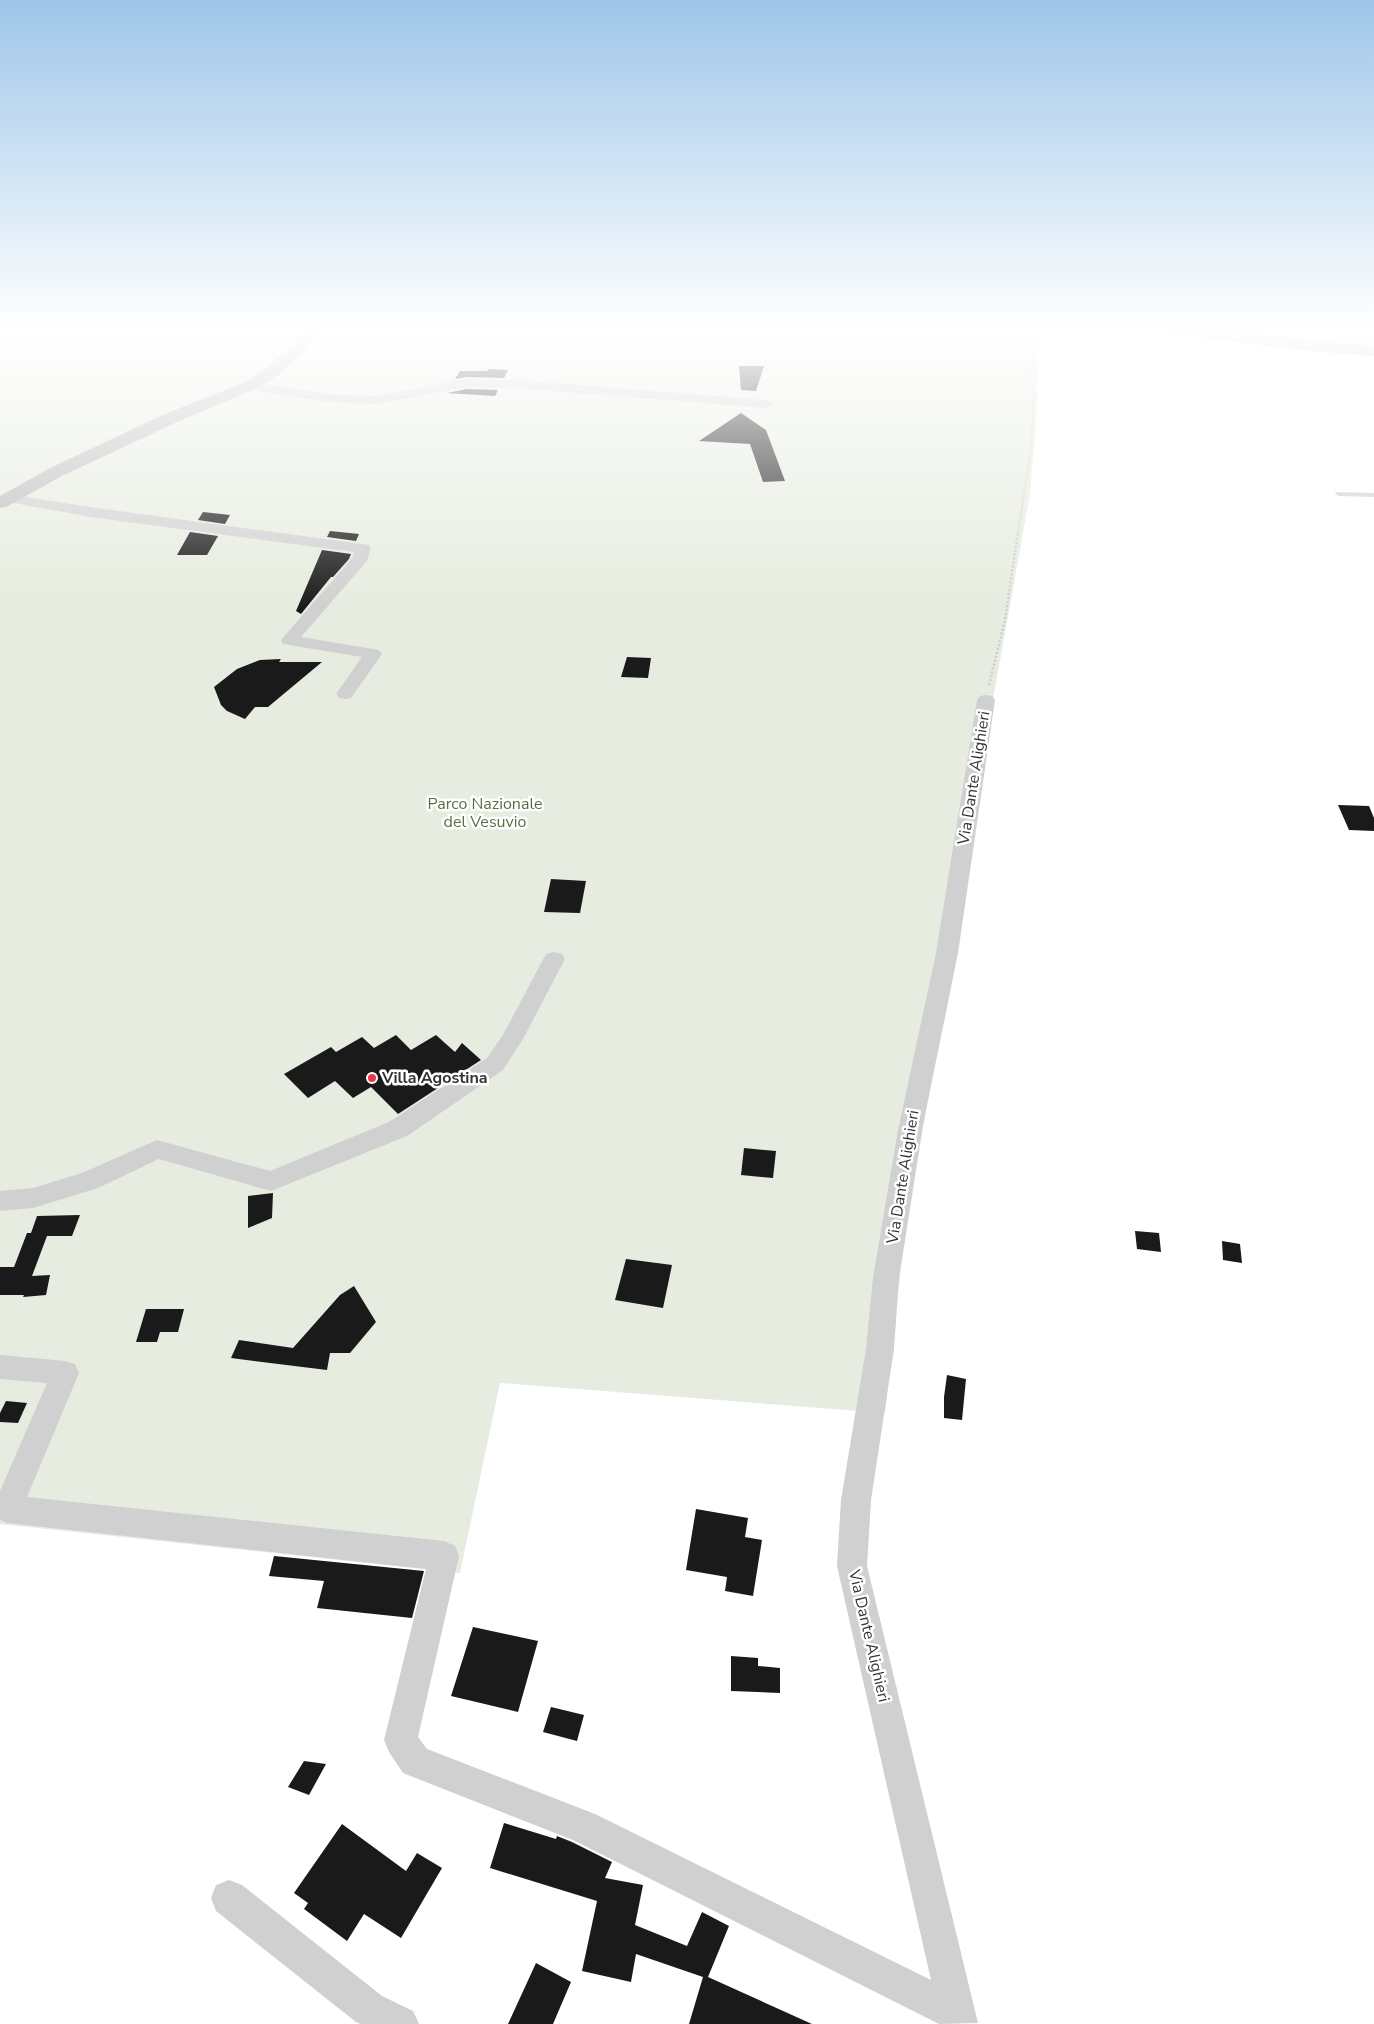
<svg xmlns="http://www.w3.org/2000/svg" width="1374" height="2024" viewBox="0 0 1374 2024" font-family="'Nunito Sans',sans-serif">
	<rect width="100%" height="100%" fill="#fff"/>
	<path fill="#e6ecdf" d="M0,326H1040L1036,425L1030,494L991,710L931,1078L901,1266L885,1413L500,1383L460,1573L0,1524Z
		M1121,326H1374V353L1229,341Z"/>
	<path fill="#1a1a1a" d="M739,366H764L756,391L741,390Z
		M488,369L508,370L504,378L467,377L455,379L460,371H487Z
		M467,389L498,390L495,396L447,393Z
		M741,413L766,430L785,481L763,482L750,444L699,441Z
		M203,512L230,515L225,524L198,520Z
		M330,531L359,534L356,541L327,537Z
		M190,532L218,536L207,555H177Z
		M322,550L351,554L349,559L333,577H331L301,614L296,611Z
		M627,657L651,658L648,678L621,677Z
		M281,659L279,662H322L268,707H255L245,719L227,711L221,705L214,687L237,669L260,660Z
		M1338,805L1369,806L1374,818V831L1349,830Z
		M551,879L586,881L580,913L544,912Z
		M396,1035L411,1050L436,1035L455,1052L462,1043L481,1060L398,1114L371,1087L353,1098L335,1081L308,1098L284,1074L331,1047L336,1052L362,1037L374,1048Z
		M744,1148L776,1151L773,1178L741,1175Z
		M273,1193L272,1218L248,1228V1196Z
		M80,1215L72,1236H47L32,1276L50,1275L46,1295L23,1297L24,1295H0V1267H14L27,1233H31L37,1216Z
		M1135,1231L1159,1233L1161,1252L1137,1249Z
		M1222,1241L1240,1244L1242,1263L1223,1260Z
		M626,1259L672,1265L663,1308L615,1300Z
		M354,1286L376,1322L350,1353H330L327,1370L231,1358L239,1340L293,1348L340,1295Z
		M146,1309H184L178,1332H160L157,1342H136Z
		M947,1375L966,1379L962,1420L944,1418V1397Z
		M6,1401L27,1403L18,1423L0,1422V1413Z
		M696,1509L748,1518L745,1537L762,1540L753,1596L725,1591L727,1577L686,1570Z
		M274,1556L424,1571L412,1618L317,1608L324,1581L269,1576Z
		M473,1627L538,1641L518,1712L451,1696Z
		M731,1656L758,1658V1666L780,1668V1693L731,1691Z
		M551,1707L584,1715L577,1741L543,1732Z
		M304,1761L326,1764L309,1795L288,1787Z
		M504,1823L556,1839L557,1836L572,1842L612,1862L605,1878L643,1885L635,1925L687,1946L702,1912L729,1926L708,1977L812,2024H689L703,1977L636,1954L631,1982L582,1971L597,1901L490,1868Z
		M342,1824L406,1871L417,1853L442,1868L401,1938L364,1914L347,1941L304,1909L308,1903L294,1893Z
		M536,1963L571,1982L553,2024H508Z"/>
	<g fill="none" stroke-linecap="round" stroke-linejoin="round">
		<path stroke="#cdcdcd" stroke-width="2" stroke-dasharray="1 1" stroke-linecap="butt" d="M1018,534L1031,447L1034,392L1030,377L1039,326"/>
		<path stroke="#cdcdcd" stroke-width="2.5" stroke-dasharray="2 2" stroke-linecap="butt" d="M989,685L1005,620L1018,532"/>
		<path fill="#d0d0d0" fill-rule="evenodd" d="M1336,492L1374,493V497L1339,496L1335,494Z"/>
		<path fill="#d0d0d0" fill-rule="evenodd" d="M467,379L516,380L767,400L774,404L767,408L516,388L467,387L377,404L329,402L249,390L242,386L249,382L329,394L377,396Z
			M7,494L97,508L369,545L371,548L367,561L301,637L379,650L382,654L351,698L345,699L339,698L336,694L362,657L289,645L283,644L281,640L353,557L354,552L97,518L2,501L0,497Z
			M986,695L992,696L995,700L958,953L922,1130L899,1278L894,1349L871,1500L867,1566L978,2023L939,2024L573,1840L403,1773L389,1752L384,1740L426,1569L7,1523L0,1520V1491L47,1383L0,1379V1355L65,1361L75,1364L79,1373L27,1497L444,1541L455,1546L459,1556L418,1737L427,1749L595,1814L931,1980L837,1566L841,1500L866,1349L873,1278L898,1130L936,953L977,700L980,696Z
			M554,952L562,954L565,959L523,1039L503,1070L407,1136L271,1191L159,1159L98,1188L33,1208L0,1211V1191L33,1188L82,1173L157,1140L270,1171L389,1122L487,1058L503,1035L546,954Z
			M229,1880L242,1885L382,1996L413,2011L419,2024H360L356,2022L216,1911L211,1898L216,1885Z"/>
		<path fill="#bdbdbd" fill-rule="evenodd" d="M312,326H329L277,376L255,389L177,422L62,476L6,507L0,508V496L50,468L165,414L243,383L265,370Z
			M1142,326C1219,326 1297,340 1374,346V356L1309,351L1149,331L1144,329Z"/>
	</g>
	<linearGradient id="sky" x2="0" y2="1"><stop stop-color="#9ec6ea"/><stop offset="0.54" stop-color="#fff"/><stop offset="1" stop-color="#fff" stop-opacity="0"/></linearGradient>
	<rect width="1374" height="609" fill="url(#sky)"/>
	<circle fill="#e63946" stroke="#fff" stroke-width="2" cx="372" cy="1078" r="5"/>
	<g text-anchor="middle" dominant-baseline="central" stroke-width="5" stroke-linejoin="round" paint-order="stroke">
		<g font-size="16" fill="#333" stroke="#fff">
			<text transform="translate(974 778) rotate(-81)">Via Dante Alighieri</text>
			<text transform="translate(903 1177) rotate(-81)">Via Dante Alighieri</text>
			<text transform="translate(869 1636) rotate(77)">Via Dante Alighieri</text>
		</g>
		<g font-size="16" fill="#56703f" stroke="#fff">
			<text x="485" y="804">Parco Nazionale<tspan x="485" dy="18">del Vesuvio</tspan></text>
		</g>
		<g font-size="16" font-weight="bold" fill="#333" stroke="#fff" text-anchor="start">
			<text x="382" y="1078">Villa Agostina</text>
		</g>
	</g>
</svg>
